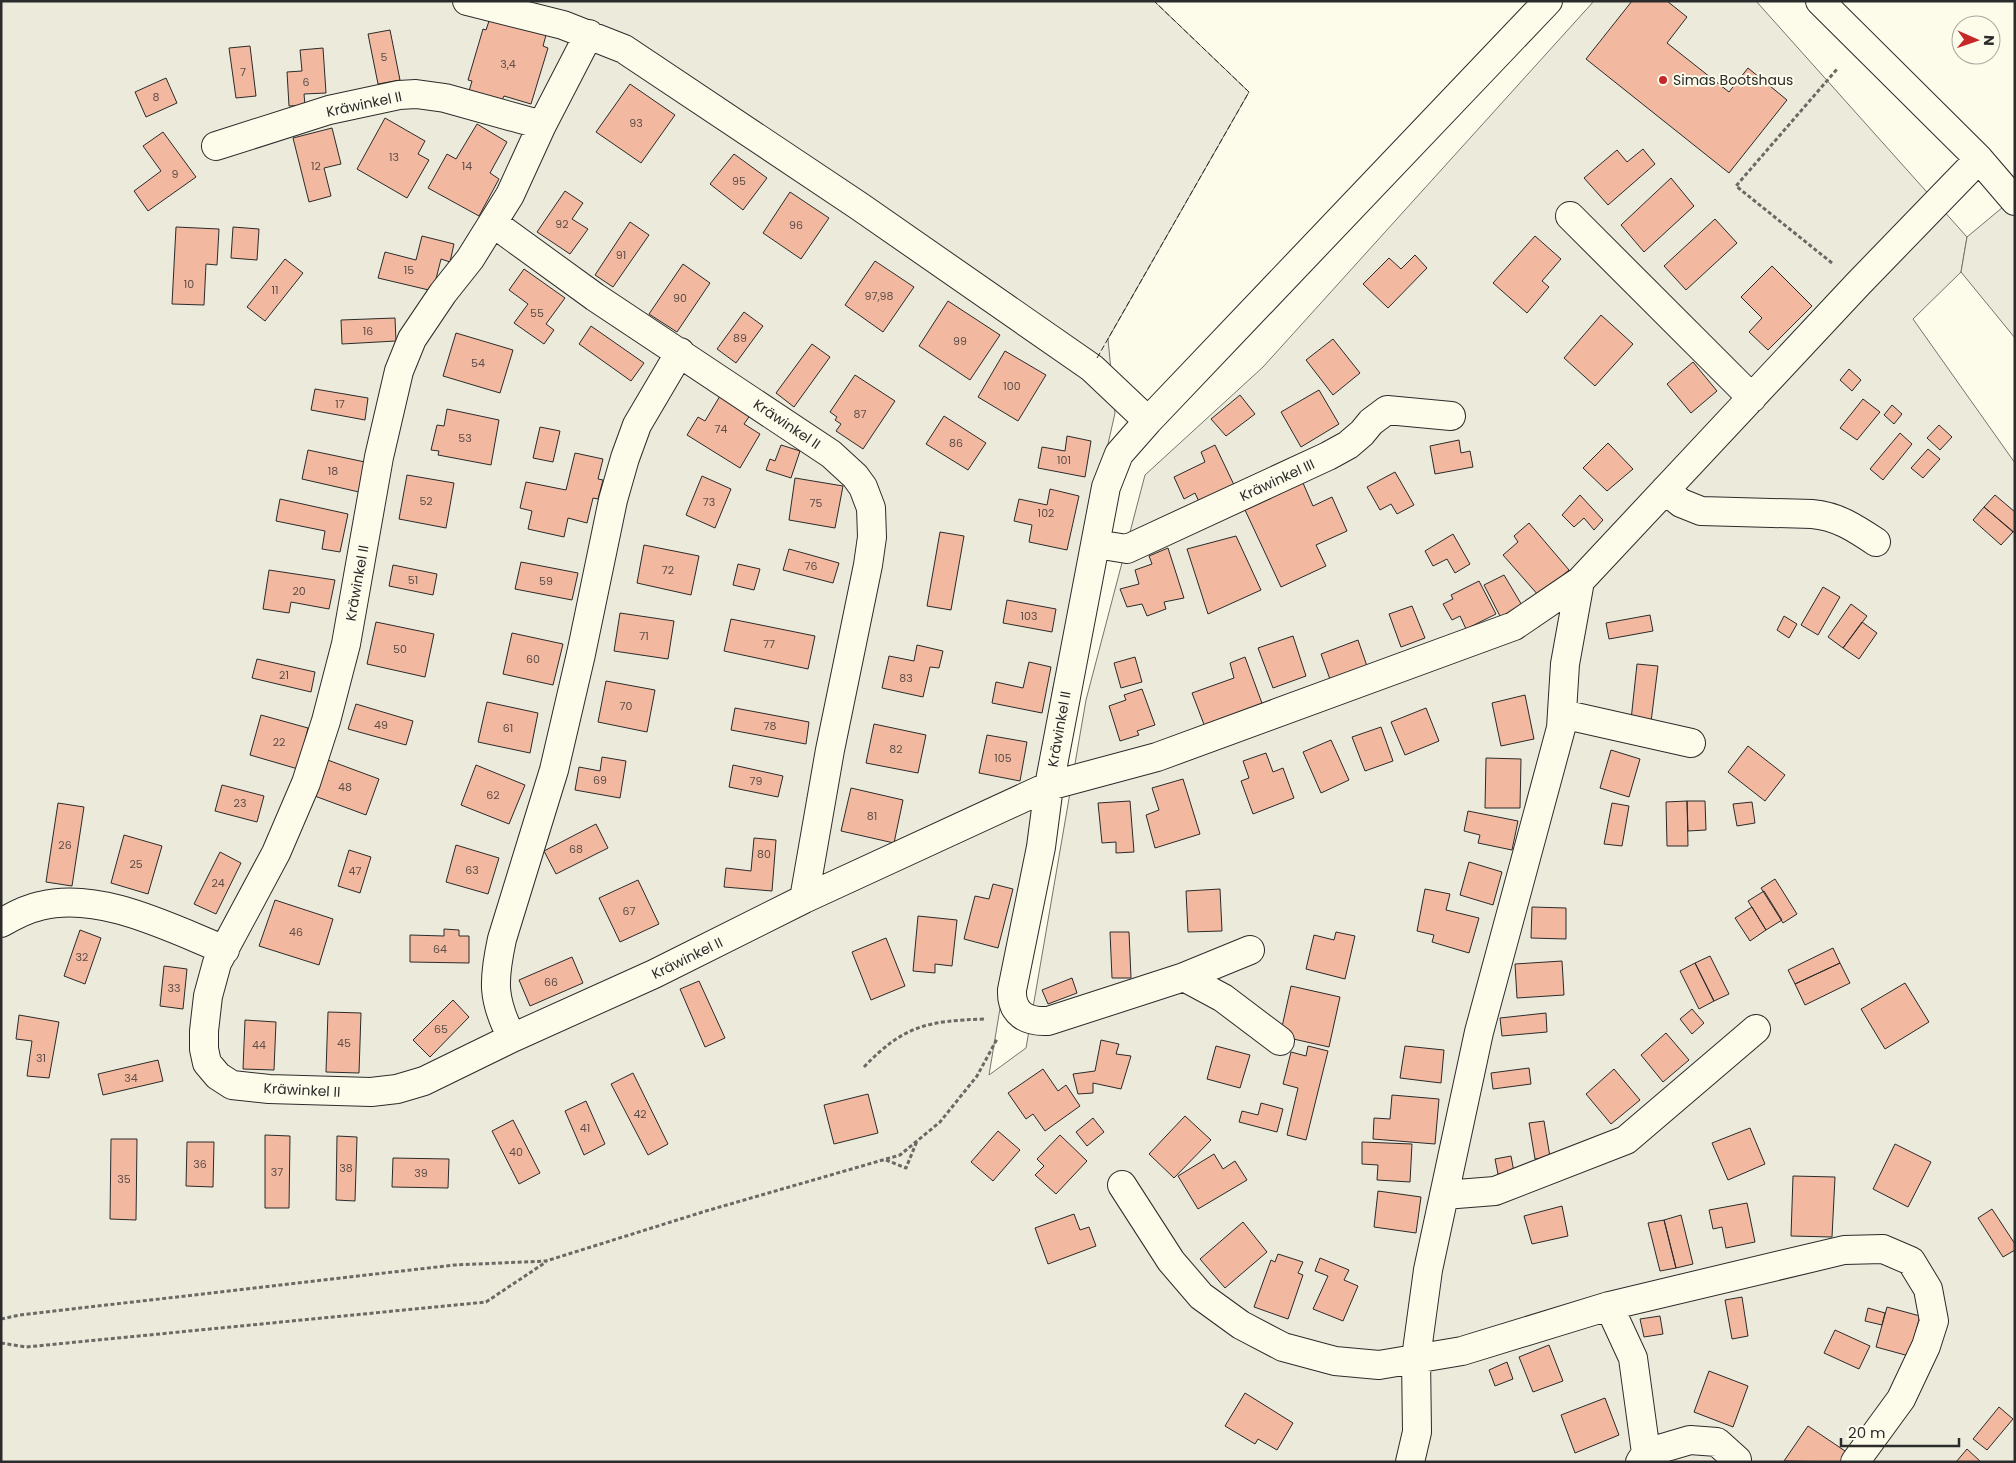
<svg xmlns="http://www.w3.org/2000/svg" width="2016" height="1463" viewBox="0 0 2016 1463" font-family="Poppins,sans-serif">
	<rect width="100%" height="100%" fill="#fdfbea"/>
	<path fill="#ecebdb" stroke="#74746e" d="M1,1H1154L1249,92L1108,339L1115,413L1053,688L989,1075L1026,1048L1086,700L1145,475L1263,367L1594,1H1756L1967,237L1961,272L1913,319L2015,463V1462H1Z"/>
	<path fill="#eceadb" stroke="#74746e" d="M2015,197V338L1961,272L1967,237Z"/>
	<path fill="#f2b8a0" stroke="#2b2b2b" d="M1632,1H1667L1687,17L1667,43L1729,92L1748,68L1787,100L1729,173L1586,59Z
		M490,18L546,35L543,46L548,48L531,104L504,96L502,100L469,91L472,81L468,80L483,29L486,30Z
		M390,30L400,80L378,84L368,34Z
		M250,46L256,96L236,98L229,48Z
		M323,48L326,93L304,94L305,105L289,106L287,72L302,71L300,50Z
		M166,78L177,103L146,117L135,92Z
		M630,84L675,115L641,163L596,132Z
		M385,118L425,141L418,154L429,160L407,198L357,169Z
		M477,124L507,142L490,173L499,179L479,216L428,188L447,154L456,159Z
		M332,128L341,164L324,168L331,196L309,202L293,138Z
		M163,132L196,177L148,211L134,191L161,171L143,146Z
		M1643,149L1655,164L1608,205L1584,178L1617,150L1627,162Z
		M734,154L767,178L743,210L710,184Z
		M1671,178L1694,206L1644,252L1621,225Z
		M565,191L583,203L572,219L588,229L570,254L537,232Z
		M790,192L829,218L801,259L763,233Z
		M1715,219L1737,243L1686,290L1664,266Z
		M630,222L649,235L613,287L595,275Z
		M176,227L219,229L217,265L206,264L204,305L172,304Z
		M233,227L259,229L257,260L231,258Z
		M422,236L454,244L450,262L441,259L433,291L378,278L385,252L416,260Z
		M1535,236L1561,259L1542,281L1549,287L1527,313L1493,283Z
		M1415,255L1427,268L1388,308L1363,284L1389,258L1401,269Z
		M285,259L303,273L265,321L247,307Z
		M875,261L914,287L883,332L845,305Z
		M683,264L710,283L677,332L649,314Z
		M1772,266L1812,306L1768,350L1749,332L1762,318L1741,297Z
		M524,269L565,298L546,324L554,330L544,344L514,323L528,304L509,290Z
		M948,301L1000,335L970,380L919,346Z
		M744,312L763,326L736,363L717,349Z
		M1601,315L1633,344L1595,386L1564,358Z
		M395,318L396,341L342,344L341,320Z
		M591,326L644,363L631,381L579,344Z
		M456,333L513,350L500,393L443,376Z
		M1333,339L1360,373L1333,395L1306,360Z
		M812,344L830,357L794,407L776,393Z
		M1005,351L1046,375L1018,421L978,397Z
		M1693,362L1717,391L1691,413L1667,384Z
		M1849,369L1861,380L1852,391L1840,380Z
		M855,375L895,401L863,449L836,431L841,424L835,420L837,417L830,412Z
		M315,389L368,398L365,420L311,410Z
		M1319,390L1339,424L1301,447L1281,412Z
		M1240,395L1255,414L1226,436L1211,419Z
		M720,396L751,414L744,424L760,434L740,468L687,435L698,417L705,421Z
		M1863,399L1880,412L1857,440L1840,428Z
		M1892,405L1902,414L1894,424L1884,415Z
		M447,409L499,420L491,465L438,455L439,451L431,450L437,425L444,426Z
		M944,416L986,443L968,470L926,444Z
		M1939,425L1952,437L1940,450L1927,438Z
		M540,427L560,431L553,462L533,458Z
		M1900,433L1912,444L1883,480L1870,469Z
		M1067,436L1091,441L1085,477L1038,468L1042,447L1065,451Z
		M1459,440L1461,453L1470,451L1473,467L1435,474L1430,446Z
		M1608,443L1633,469L1607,491L1583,468Z
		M781,445L800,451L791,478L766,470L770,459L775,461Z
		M1215,445L1235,487L1200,504L1195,493L1184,499L1174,477L1205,462L1201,452Z
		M1928,449L1940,459L1923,478L1911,468Z
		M308,450L365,462L359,492L302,479Z
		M575,453L603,459L598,479L603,480L598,499L593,498L587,523L568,518L564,537L528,529L532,511L520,508L526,482L566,490Z
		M1395,472L1414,505L1397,514L1391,504L1380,510L1367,487Z
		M407,475L454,483L446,528L399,519Z
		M702,476L731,489L715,528L686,515Z
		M795,478L843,486L835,528L789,520Z
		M1303,483L1313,506L1332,497L1347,531L1316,545L1326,566L1281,587L1245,510Z
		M1050,489L1079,496L1067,550L1029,542L1032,525L1014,521L1019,499L1047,505Z
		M1580,495L1603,520L1594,530L1584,518L1574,527L1562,515Z
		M1995,495L2015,512V533L1984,507Z
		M280,499L348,514L340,552L322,549L325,531L276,521Z
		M1984,507L2013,532L2001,545L1973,520Z
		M1529,523L1569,570L1539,596L1503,555L1518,542L1514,536Z
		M940,532L964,536L951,610L927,606Z
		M1453,534L1470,564L1455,573L1447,559L1433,566L1425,551Z
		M1236,536L1261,590L1208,614L1187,549Z
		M644,545L699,556L691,595L637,583Z
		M1168,548L1184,598L1164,602L1166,609L1147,616L1142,604L1127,607L1120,589L1139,584L1135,570L1152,564L1149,556Z
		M789,549L839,563L833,583L783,570Z
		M521,562L578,573L572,600L515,589Z
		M738,564L760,569L754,590L733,585Z
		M393,565L437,574L433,595L389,586Z
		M269,570L335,580L329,609L291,602L289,613L263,609Z
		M1504,575L1523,607L1501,618L1484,585Z
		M1479,581L1496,614L1466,629L1460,616L1452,620L1443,604L1453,599L1451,595Z
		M1823,587L1840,597L1818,635L1801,625Z
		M1007,600L1056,609L1052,632L1003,623Z
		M1851,604L1867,616L1843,648L1828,637Z
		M1412,606L1425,638L1401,647L1389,614Z
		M620,613L674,621L668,659L614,651Z
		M1650,615L1653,631L1609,639L1606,623Z
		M1784,616L1797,624L1789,638L1777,630Z
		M731,619L815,636L808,669L724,651Z
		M376,622L434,634L425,677L367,664Z
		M1862,622L1877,633L1859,659L1843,648Z
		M512,633L563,644L553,685L503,674Z
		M1293,636L1306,676L1273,688L1258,648Z
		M1358,640L1368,669L1331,682L1321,654Z
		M917,645L943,651L939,668L930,667L923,697L882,688L889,656L914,661Z
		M1135,657L1142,682L1121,688L1114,663Z
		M1245,657L1263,706L1205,727L1192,693L1234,678L1230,663Z
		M257,659L315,672L311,692L252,678Z
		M1029,662L1051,667L1042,713L992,703L996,682L1023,688Z
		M1637,664L1658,666L1651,722L1631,720Z
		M606,681L655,690L647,732L598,722Z
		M1142,689L1155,725L1137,731L1139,735L1120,741L1109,706L1126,700L1124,695Z
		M1525,695L1534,739L1501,746L1492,703Z
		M487,702L538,713L530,753L478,742Z
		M356,704L413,721L406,745L348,729Z
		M735,708L809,722L806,744L731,730Z
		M1426,708L1439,741L1405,755L1391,722Z
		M261,715L308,728L298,769L250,755Z
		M874,724L926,735L918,773L866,763Z
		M1381,727L1393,761L1365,771L1352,737Z
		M987,735L1027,742L1020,781L979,773Z
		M1331,740L1349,780L1321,793L1303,752Z
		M1748,746L1785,775L1765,801L1728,772Z
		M1611,750L1640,759L1629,797L1600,788Z
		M1266,753L1273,772L1283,768L1294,798L1253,814L1241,781L1249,778L1243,761Z
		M602,757L626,761L620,798L575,790L579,767L600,771Z
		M1486,758L1521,759L1520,808H1485Z
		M325,759L379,779L366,815L312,795Z
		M476,765L525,785L509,824L461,805Z
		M733,765L783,776L778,797L729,787Z
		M1183,779L1200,834L1155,848L1146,815L1159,810L1152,788Z
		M222,785L264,796L257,822L215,811Z
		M851,788L903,800L894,843L841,831Z
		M1130,801L1134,852L1116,853V842L1102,843L1098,803Z
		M1687,801H1705L1706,830L1688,831Z
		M1687,801L1688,846H1667L1666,802Z
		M1752,802L1755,823L1737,826L1733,804Z
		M58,803L84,807L72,886L46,882Z
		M1612,803L1629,806L1622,846L1604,844Z
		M1468,811L1518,821L1512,850L1478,843L1480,835L1464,831Z
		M596,824L608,848L556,874L544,851Z
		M124,835L162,846L148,894L111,883Z
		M754,838L776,840L772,891L724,887L726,868L751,871Z
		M456,845L499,858L488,894L446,882Z
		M349,850L371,857L360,893L338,886Z
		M220,852L241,863L216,914L194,904Z
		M1469,862L1502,872L1493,905L1460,895Z
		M1775,879L1797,914L1783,923L1761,888Z
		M638,880L659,924L620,942L599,898Z
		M993,884L1013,889L998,948L964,939L975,896L989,899Z
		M1220,889L1222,931L1188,932L1186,891Z
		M1425,889L1450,894L1446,910L1479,918L1469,953L1432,942L1434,935L1417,931Z
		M1764,891L1782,920L1766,930L1748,901Z
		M275,900L333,919L319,965L259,946Z
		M1532,907L1566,908V939L1531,938Z
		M1752,907L1766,930L1750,941L1735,918Z
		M918,916L957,920L952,966L935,964V973L913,971Z
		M444,929L459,930V936H469V963L410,962V935L444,936Z
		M80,930L101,938L85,984L64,976Z
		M1110,932H1129L1131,978H1112Z
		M1336,932L1355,936L1345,979L1306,969L1314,935L1334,940Z
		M886,938L905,986L871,1000L852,952Z
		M1833,948L1840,963L1795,984L1788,970Z
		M1710,956L1729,994L1714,1001L1695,963Z
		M572,957L583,983L530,1006L519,980Z
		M1562,961L1564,995L1517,998L1515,964Z
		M1695,963L1714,1001L1699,1009L1680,971Z
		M1840,963L1850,983L1805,1005L1795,984Z
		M164,966L187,969L183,1009L160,1006Z
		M1072,978L1077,993L1048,1004L1042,990Z
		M699,981L725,1038L705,1047L680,989Z
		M1905,983L1929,1022L1885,1049L1861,1009Z
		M1291,986L1340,997L1329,1047L1280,1036Z
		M453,1000L469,1017L430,1057L413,1040Z
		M1692,1009L1704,1023L1692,1034L1680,1019Z
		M328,1012L361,1013L359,1073L326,1072Z
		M1546,1013L1547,1032L1502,1036L1500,1018Z
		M19,1015L59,1022L49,1078L27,1076L32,1041L16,1039Z
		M245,1020L276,1022L274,1070L243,1069Z
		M1666,1033L1689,1060L1663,1082L1641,1055Z
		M1101,1040L1119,1044L1116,1054L1131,1056L1121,1089L1093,1083V1093L1078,1094L1073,1074L1095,1071Z
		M1216,1046L1250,1055L1240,1088L1207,1079Z
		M1308,1046L1328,1051L1306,1140L1287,1135L1298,1088L1283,1084L1291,1052L1306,1056Z
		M1405,1046L1444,1050L1441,1083L1400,1078Z
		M158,1060L163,1081L103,1095L98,1074Z
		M1529,1068L1531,1084L1493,1089L1491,1073Z
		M1043,1069L1058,1091L1066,1085L1080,1106L1045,1131L1033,1114L1026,1119L1008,1093Z
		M1614,1069L1640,1100L1611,1124L1586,1094Z
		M633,1073L668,1144L648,1155L611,1084Z
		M868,1094L878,1133L834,1144L824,1105Z
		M1392,1095L1439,1099L1435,1144L1373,1139L1374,1118L1390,1119Z
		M586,1101L605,1144L584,1155L565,1111Z
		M1261,1103L1283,1109L1277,1132L1239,1122L1242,1111L1258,1115Z
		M1185,1116L1211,1140L1174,1178L1149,1154Z
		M1093,1118L1104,1132L1087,1146L1076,1132Z
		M513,1120L540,1173L519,1184L492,1131Z
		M1544,1121L1550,1157L1535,1159L1529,1123Z
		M1750,1128L1765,1164L1728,1180L1712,1143Z
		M998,1131L1020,1150L993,1181L971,1162Z
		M265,1135L290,1136L289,1208H265Z
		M1060,1135L1087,1161L1056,1194L1035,1175L1044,1166L1037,1159Z
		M337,1136L357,1137L355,1201L336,1200Z
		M111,1139H137L136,1220L110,1219Z
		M187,1142H214L213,1187L186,1186Z
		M1362,1142L1412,1144L1410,1182L1377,1180L1378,1165L1362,1164Z
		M1895,1144L1931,1162L1908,1207L1873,1189Z
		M1214,1154L1223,1169L1235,1161L1247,1180L1198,1209L1178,1176Z
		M1511,1156L1514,1172L1498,1174L1495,1159Z
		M393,1158L449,1159L448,1188L392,1187Z
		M1793,1176L1835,1177L1832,1237L1791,1236Z
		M1378,1191L1421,1197L1416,1233L1374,1227Z
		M1747,1203L1755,1242L1726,1248L1722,1227L1713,1229L1709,1210Z
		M1562,1206L1568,1236L1532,1244L1524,1216Z
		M1992,1209L2015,1244V1250L2003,1257L1978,1218Z
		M1074,1214L1080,1230L1089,1227L1096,1246L1048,1264L1035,1228Z
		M1681,1215L1693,1264L1676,1268L1664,1220Z
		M1664,1220L1676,1268L1660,1271L1648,1223Z
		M1243,1222L1267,1252L1225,1288L1200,1259Z
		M1278,1254L1303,1262L1298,1273L1303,1275L1288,1319L1254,1307L1271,1260L1275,1262Z
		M1320,1258L1349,1270L1344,1280L1358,1286L1343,1321L1313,1309L1328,1276L1315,1271Z
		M1742,1297L1748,1336L1732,1339L1725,1300Z
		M1887,1307L1920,1316L1909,1356L1876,1347Z
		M1868,1308L1885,1313L1882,1325L1865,1321Z
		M1660,1316L1663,1334L1644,1337L1640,1319Z
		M1835,1330L1870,1346L1859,1369L1824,1353Z
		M1549,1345L1563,1381L1533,1392L1519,1357Z
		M1507,1362L1513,1379L1495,1386L1489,1370Z
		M1709,1371L1748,1386L1733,1427L1694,1412Z
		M1245,1393L1293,1423L1277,1450L1258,1439L1255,1444L1225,1426Z
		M1605,1398L1619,1435L1575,1453L1561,1415Z
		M1999,1407L2013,1419L1987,1450L1973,1439Z
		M1808,1426L1848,1453L1842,1462L1784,1461Z
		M1967,1449L1981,1462H1956Z"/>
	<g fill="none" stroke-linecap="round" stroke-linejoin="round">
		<g stroke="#2b2b2b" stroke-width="30">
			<path id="minor" d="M467,1L563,25L624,49L859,206L1092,368L1148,421L1548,1
				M1820,1L1979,159L2015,201
				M589,34L542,125L510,195L470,259L443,293L412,339L399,371L379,457L346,644L326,721L306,783L276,853L217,963L208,996L204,1031V1049L207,1063L218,1076L232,1085L269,1089L371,1092L397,1089L424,1081L512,1038L654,974L804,899L1049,786L1157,757L1514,626L1580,581L1858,284L1979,159
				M216,146L329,110L399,95L416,94L445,98L542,125
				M1570,216L1752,398
				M493,223L595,297L831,454L855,476L863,487L871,508L872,537L868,565L830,750L804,899
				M1148,421L1119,454L1106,487L1049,786L1041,847L1012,990C1011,1014 1027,1022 1048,1021L1184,977L1250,950
				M1665,490L1681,503L1701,511L1812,514C1837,516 1855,528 1876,542
				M1096,544L1127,549L1328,456L1348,445L1362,433L1371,422L1387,410L1451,416
				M1562,714L1691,743
				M1,923C13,916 26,909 40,906C100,891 170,928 225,950
				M1184,977L1223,998L1280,1041
				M512,1038C492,999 493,981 502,939L554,770L581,654L613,500L625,458L637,425L680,352
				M1122,1185L1171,1261L1201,1296L1241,1325L1283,1347L1335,1361L1379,1365L1462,1351L1609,1306L1844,1250L1883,1249L1911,1261L1928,1289L1934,1321L1926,1346L1901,1399L1855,1462
				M1444,1195L1495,1191L1626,1140L1756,1029
				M1609,1306L1633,1358L1646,1453L1640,1462
				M1646,1453L1690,1440L1717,1442L1737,1460
				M1410,1462L1417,1432L1416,1358L1428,1270L1479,1032L1561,728L1565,664L1580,581"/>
		</g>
		<path stroke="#6a6964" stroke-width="3" stroke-dasharray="4 2.5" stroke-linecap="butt" d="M1832,263L1736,186L1838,68
			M864,1067C904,1025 928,1021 984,1019
			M886,1160L906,1168L917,1141
			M1,1319L20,1315L454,1265L546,1261L706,1211L900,1155L940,1122L977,1076L997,1039
			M1,1343L26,1347L486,1302L546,1262"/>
		<use href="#minor" stroke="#fdfbea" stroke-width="28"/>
		<path stroke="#2b2b2b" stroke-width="1" stroke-dasharray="6 2.5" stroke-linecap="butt" d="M1097,358L1249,92L1154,1"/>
	</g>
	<circle fill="#c62828" stroke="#fdfbea" stroke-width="2" cx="1663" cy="80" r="5"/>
	<g text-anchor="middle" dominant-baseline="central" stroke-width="4" stroke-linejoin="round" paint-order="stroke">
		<g font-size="11" fill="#5d4e48">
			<text x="384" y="57">5</text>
			<text x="508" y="64">3,4</text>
			<text x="243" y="72">7</text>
			<text x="306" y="82">6</text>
			<text x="156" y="97">8</text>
			<text x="636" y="123">93</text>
			<text x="394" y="157">13</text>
			<text x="316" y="166">12</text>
			<text x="467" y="166">14</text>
			<text x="175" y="174">9</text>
			<text x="739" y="181">95</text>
			<text x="562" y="224">92</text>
			<text x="796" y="225">96</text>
			<text x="621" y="255">91</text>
			<text x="409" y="270">15</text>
			<text x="189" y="284">10</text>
			<text x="275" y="290">11</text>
			<text x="879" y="296">97,98</text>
			<text x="680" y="298">90</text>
			<text x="537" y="313">55</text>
			<text x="368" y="331">16</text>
			<text x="740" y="338">89</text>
			<text x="960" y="341">99</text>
			<text x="478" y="363">54</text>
			<text x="1012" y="386">100</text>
			<text x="340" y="404">17</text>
			<text x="860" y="414">87</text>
			<text x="721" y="429">74</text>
			<text x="465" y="438">53</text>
			<text x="956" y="443">86</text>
			<text x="1064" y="460">101</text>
			<text x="333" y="471">18</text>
			<text x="426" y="501">52</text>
			<text x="709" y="502">73</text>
			<text x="816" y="503">75</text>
			<text x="1046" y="513">102</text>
			<text x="811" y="566">76</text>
			<text x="668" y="570">72</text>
			<text x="413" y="580">51</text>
			<text x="546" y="581">59</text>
			<text x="299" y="591">20</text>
			<text x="1029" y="616">103</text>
			<text x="644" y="636">71</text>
			<text x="769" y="644">77</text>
			<text x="400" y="649">50</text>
			<text x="533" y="659">60</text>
			<text x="284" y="675">21</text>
			<text x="906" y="678">83</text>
			<text x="626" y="706">70</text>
			<text x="381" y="725">49</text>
			<text x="770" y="726">78</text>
			<text x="508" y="728">61</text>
			<text x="279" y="742">22</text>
			<text x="896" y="749">82</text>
			<text x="1003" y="758">105</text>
			<text x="600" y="780">69</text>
			<text x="756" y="781">79</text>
			<text x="345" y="787">48</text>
			<text x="493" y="795">62</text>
			<text x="240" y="803">23</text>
			<text x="872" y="816">81</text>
			<text x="65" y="845">26</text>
			<text x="576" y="849">68</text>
			<text x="764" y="854">80</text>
			<text x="136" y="864">25</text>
			<text x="472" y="870">63</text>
			<text x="355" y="871">47</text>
			<text x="218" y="883">24</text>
			<text x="629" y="911">67</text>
			<text x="296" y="932">46</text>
			<text x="440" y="949">64</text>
			<text x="82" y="957">32</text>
			<text x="551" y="982">66</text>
			<text x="174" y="988">33</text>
			<text x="441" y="1029">65</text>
			<text x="344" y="1043">45</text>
			<text x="259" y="1045">44</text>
			<text x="41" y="1058">31</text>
			<text x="131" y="1078">34</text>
			<text x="640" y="1114">42</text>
			<text x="585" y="1128">41</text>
			<text x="516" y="1152">40</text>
			<text x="200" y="1164">36</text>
			<text x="346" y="1168">38</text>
			<text x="277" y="1172">37</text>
			<text x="421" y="1173">39</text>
			<text x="124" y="1179">35</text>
		</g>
		<g font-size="14" fill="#2b2b2b" stroke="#fdfbea" text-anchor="start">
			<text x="1673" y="80">Simas Bootshaus</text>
		</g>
		<g font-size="14" fill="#2b2b2b" stroke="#fdfbea">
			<text transform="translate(364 104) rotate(-12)">Kräwinkel II</text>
			<text transform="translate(787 424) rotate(34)">Kräwinkel II</text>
			<text transform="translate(1277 480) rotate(-25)">Kräwinkel III</text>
			<text transform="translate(357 583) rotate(-80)">Kräwinkel II</text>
			<text transform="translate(1059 729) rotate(-80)">Kräwinkel II</text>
			<text transform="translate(687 958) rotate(-26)">Kräwinkel II</text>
			<text transform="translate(302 1090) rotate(3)">Kräwinkel II</text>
		</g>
	</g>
	<rect width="2016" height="1463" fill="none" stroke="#2b2b2b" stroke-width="5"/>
	<g transform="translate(1976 40) rotate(92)"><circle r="24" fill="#fdfbea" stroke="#a9a89e"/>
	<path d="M0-4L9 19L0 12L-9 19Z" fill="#c62828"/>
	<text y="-8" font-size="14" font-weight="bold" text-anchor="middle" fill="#2b2b2b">N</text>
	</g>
	<path d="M1841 1438v8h118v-8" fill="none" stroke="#2b2b2b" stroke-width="2.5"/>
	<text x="1848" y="1438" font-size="15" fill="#2b2b2b" stroke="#fdfbea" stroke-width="4" paint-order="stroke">20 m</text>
</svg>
